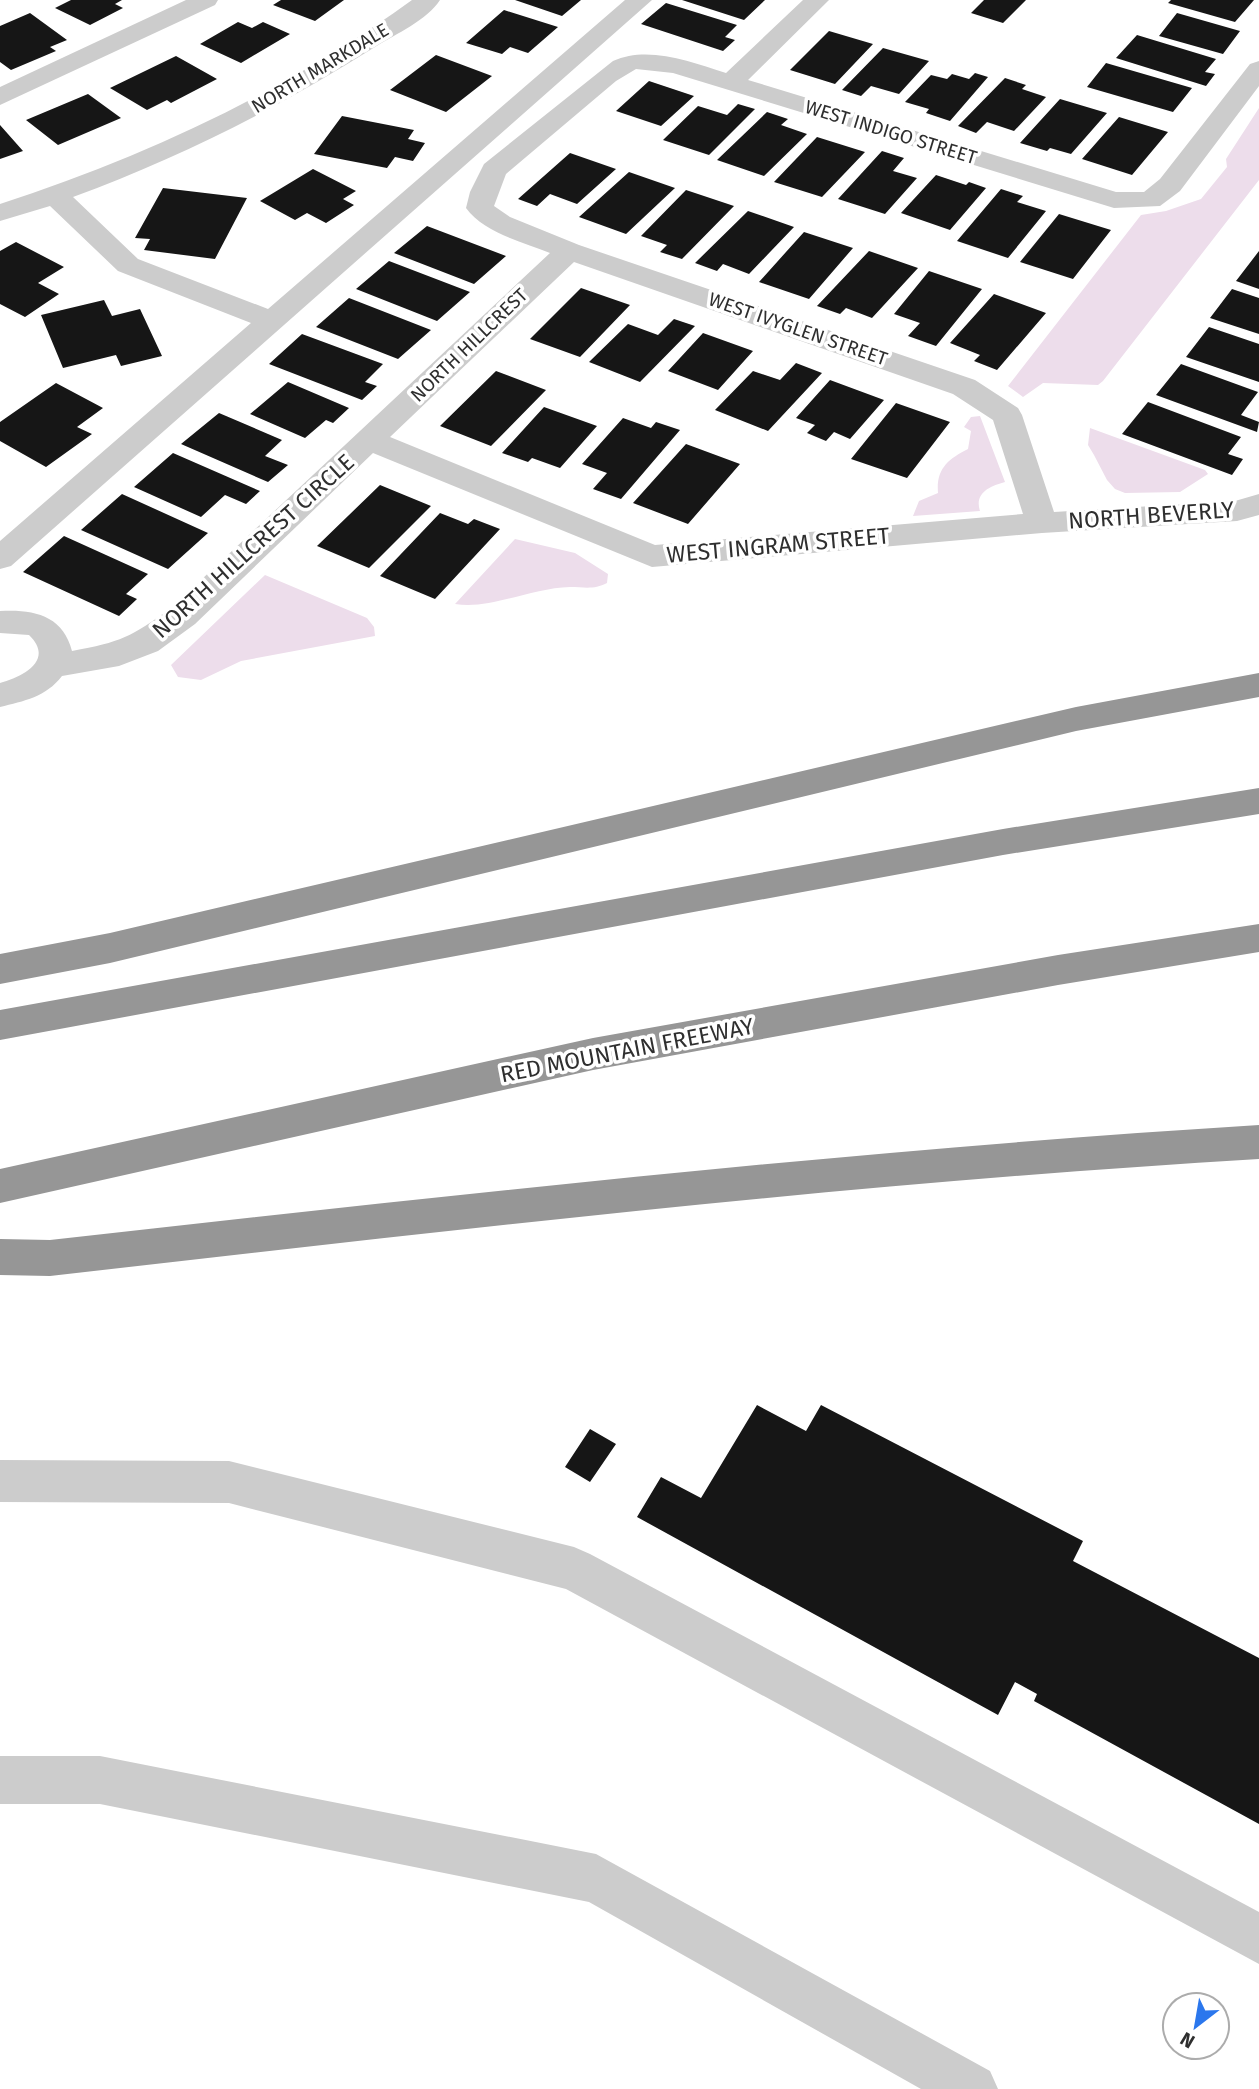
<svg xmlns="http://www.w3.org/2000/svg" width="1259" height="2089" viewBox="0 0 1259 2089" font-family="'Fira Sans',sans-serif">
	<rect width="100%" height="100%" fill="#fff"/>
	<path fill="#edddeb" d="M1259,108V180L1103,381L1098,385L1043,383L1023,397L1008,386L1141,215L1166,211L1201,199L1227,167L1226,159Z
		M980,416L1005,482C990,486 974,493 980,511L913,516L919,501L938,493C936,469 948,459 968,449L971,431L964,427L971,417Z
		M1090,428L1205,470L1208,474L1180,492L1125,493L1115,489L1107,480L1094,455L1088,445Z
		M515,539L575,553L608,574L607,583C594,590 584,587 570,587C531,588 490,610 455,604Z
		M265,575L367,618L374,627L375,636L241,661L201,680L178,677L171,665Z"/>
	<path fill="#161616" d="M71,0H122L115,4L123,8L90,25L55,8Z
		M281,0H344L315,21L273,5Z
		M515,0H581L562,16Z
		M682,0H765L744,20Z
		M984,0H1026L1003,23L971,13Z
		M1171,0H1254L1235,22L1168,3Z
		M666,3L737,25L725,37L735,40L723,51L641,24Z
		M504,10L558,27L528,53L510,47L502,54L466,43Z
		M30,13L67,40L50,47L56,51L11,70L0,62V26Z
		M1177,13L1240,31L1223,54L1159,36Z
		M238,22L252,28L263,22L290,34L241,63L200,44Z
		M829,31L873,44L835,84L790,70Z
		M1137,35L1216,59L1205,72L1215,74L1206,86L1116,58Z
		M883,48L929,61L899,94L871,86L861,96L842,90Z
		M436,55L492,76L446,112L390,90Z
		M176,56L217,79L171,103L167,100L147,110L110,88Z
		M1106,63L1192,88L1173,112L1087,87Z
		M975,73L988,77L950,121L926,113L929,109L905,102L931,75L947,79L952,74L969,79Z
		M1005,78L1026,85L1022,89L1046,97L1014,131L987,122L976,133L958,126Z
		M649,81L694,96L661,126L616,111Z
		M88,94L121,118L58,145L26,120Z
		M1060,99L1107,113L1071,154L1050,148L1047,151L1020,143Z
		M738,104L755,109L709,155L663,140L698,106L727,115Z
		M767,112L788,119L781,125L807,134L764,176L717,160Z
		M342,116L414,130L408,139L425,143L413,161L395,157L387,168L314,154Z
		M1119,117L1168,132L1132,175L1082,159Z
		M0,125L23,151L0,159Z
		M817,137L865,152L822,197L774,182Z
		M882,151L904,158L893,171L917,178L885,214L838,199Z
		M570,153L616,169L577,204L550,194L537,206L518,199Z
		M313,169L356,191L343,199L354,205L326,223L307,213L295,220L260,201Z
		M629,172L675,188L626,234L579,217Z
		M936,175L966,185L969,182L986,188L950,230L901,213Z
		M163,188L247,198L215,259L144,250L150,239L135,238Z
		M1001,189L1023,196L1017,202L1046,211L1008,258L957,241Z
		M686,190L734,206L682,259L660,252L667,245L641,236Z
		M748,211L794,227L749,274L723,264L717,271L695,263Z
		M1059,214L1111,230L1073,279L1020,262Z
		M427,226L506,256L474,284L394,253Z
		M804,232L853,248L809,299L759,282Z
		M16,242L64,267L38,283L59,294L25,317L0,304V251Z
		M869,251L918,268L872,318L846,308L840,314L817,306Z
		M1259,251V289L1236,281Z
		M389,261L470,292L437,321L356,289Z
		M929,271L982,289L936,346L908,336L920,323L894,314Z
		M581,288L630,305L580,357L530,339Z
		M1232,289L1259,298V334L1210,318Z
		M994,294L1046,313L997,370L974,361L980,355L950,343Z
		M349,298L431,330L398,359L316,327Z
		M104,300L112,316L140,309L162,356L121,366L116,355L63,368L41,315Z
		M674,319L695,326L640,382L589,362L628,324L658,335Z
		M1209,327L1259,344V382L1186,357Z
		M703,333L753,351L718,390L668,371Z
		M302,334L383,364L365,382L377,386L362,400L269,364Z
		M796,363L822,373L768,431L715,410L753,371L780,380Z
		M1181,364L1258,392L1241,415L1259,422L1257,432L1156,395Z
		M496,371L546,390L491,446L440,426Z
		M830,380L884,400L850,439L834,432L826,441L807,433L815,425L796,418Z
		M288,382L349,408L333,423L326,420L305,438L250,414Z
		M56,383L103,408L77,427L92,434L46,467L0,441V422Z
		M1148,402L1241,437L1228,454L1243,459L1232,475L1122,434Z
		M896,403L950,422L907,478L851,459Z
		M544,407L597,426L560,468L532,458L528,462L502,453Z
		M219,413L282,440L265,456L288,465L268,482L181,444Z
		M623,418L651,428L656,422L680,430L621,499L593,489L607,473L582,464Z
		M686,444L740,464L688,524L633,503Z
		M173,453L260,491L246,504L225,495L201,517L134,487Z
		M380,485L431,506L369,568L317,546Z
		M122,494L208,533L168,569L81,530Z
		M440,513L468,524L474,519L500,529L435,599L380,576Z
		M64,536L148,574L126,594L137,599L119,616L23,572Z
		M757,1405L806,1431L821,1405L1083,1541L1073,1561L1259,1658V1824L1034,1701L1037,1694L1015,1682L998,1715L637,1517L661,1477L701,1498Z
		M590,1429L616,1444L590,1482L565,1467Z"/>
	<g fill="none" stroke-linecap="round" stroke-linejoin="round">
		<path fill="#ccc" fill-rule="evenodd" d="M186,0H218L215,5L0,105V87Z
			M412,0H440C427,20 396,34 375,47C280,107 179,158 73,197L138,259L268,309L625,0H652L11,566L0,569V541L251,323L118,271L50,206L0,221V204C146,157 288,90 412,0Z
			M803,0H829L748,80L1116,192H1144L1160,179L1250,64L1259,61V86L1180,191L1160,206L1114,208L673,73L636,69L616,81L506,174L494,206L510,217L579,245L975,380L1018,408L1022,415L1054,512L1235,501L1259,494V515L1237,521L1042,533L652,567L373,453L195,624L158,651L119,666L62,676C46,697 24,701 0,707V683C23,677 55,660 29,635L0,633V611C33,609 63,615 72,651C121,642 131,637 171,608L550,253C523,242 484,233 466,208L470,192L484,164L613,61C648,45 691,62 726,73ZM574,262L953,394L993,420L1023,514L655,545L390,437Z
			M0,1460L229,1461L574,1547L590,1554L1259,1912V1964L566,1589L229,1503L0,1502Z
			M0,1756H100L596,1854L990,2071L998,2089H921L589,1902L100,1804H0Z"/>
		<path fill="#969696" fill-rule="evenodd" d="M1259,673V697L1076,731L110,963L0,984V954L110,933L1076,707Z
			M1259,788V814L1003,855L0,1040V1010L1003,829Z
			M1259,924V952L1058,985L593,1070L0,1203V1169L593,1038L1058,955Z
			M1259,1125V1159C854,1183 453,1230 50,1276L0,1275V1239L50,1240C453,1195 855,1150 1259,1125Z"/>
	</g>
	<g text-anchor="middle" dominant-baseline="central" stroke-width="7" stroke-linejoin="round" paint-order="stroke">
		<g font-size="19" fill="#2f2f2f" stroke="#fff">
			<text transform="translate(320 68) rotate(-31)">NORTH MARKDALE</text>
			<text transform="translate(891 132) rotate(17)">WEST INDIGO STREET</text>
			<text transform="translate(798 329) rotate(19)">WEST IVYGLEN STREET</text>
			<text transform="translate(469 345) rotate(-44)">NORTH HILLCREST</text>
		</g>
		<g font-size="23" fill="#2f2f2f" stroke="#fff">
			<text transform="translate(1151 515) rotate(-4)">NORTH BEVERLY</text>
			<text transform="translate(778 545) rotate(-5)">WEST INGRAM STREET</text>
			<text transform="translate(253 546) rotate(-42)">NORTH HILLCREST CIRCLE</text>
			<text transform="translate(627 1050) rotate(-11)">RED MOUNTAIN FREEWAY</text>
		</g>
	</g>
	<g transform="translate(1196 2026) rotate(211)"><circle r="33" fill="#ffffff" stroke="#acacac" stroke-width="2"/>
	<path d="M0-5L12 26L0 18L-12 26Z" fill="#2b77ed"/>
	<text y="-10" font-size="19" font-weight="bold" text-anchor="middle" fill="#2f2f2f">N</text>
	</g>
</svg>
